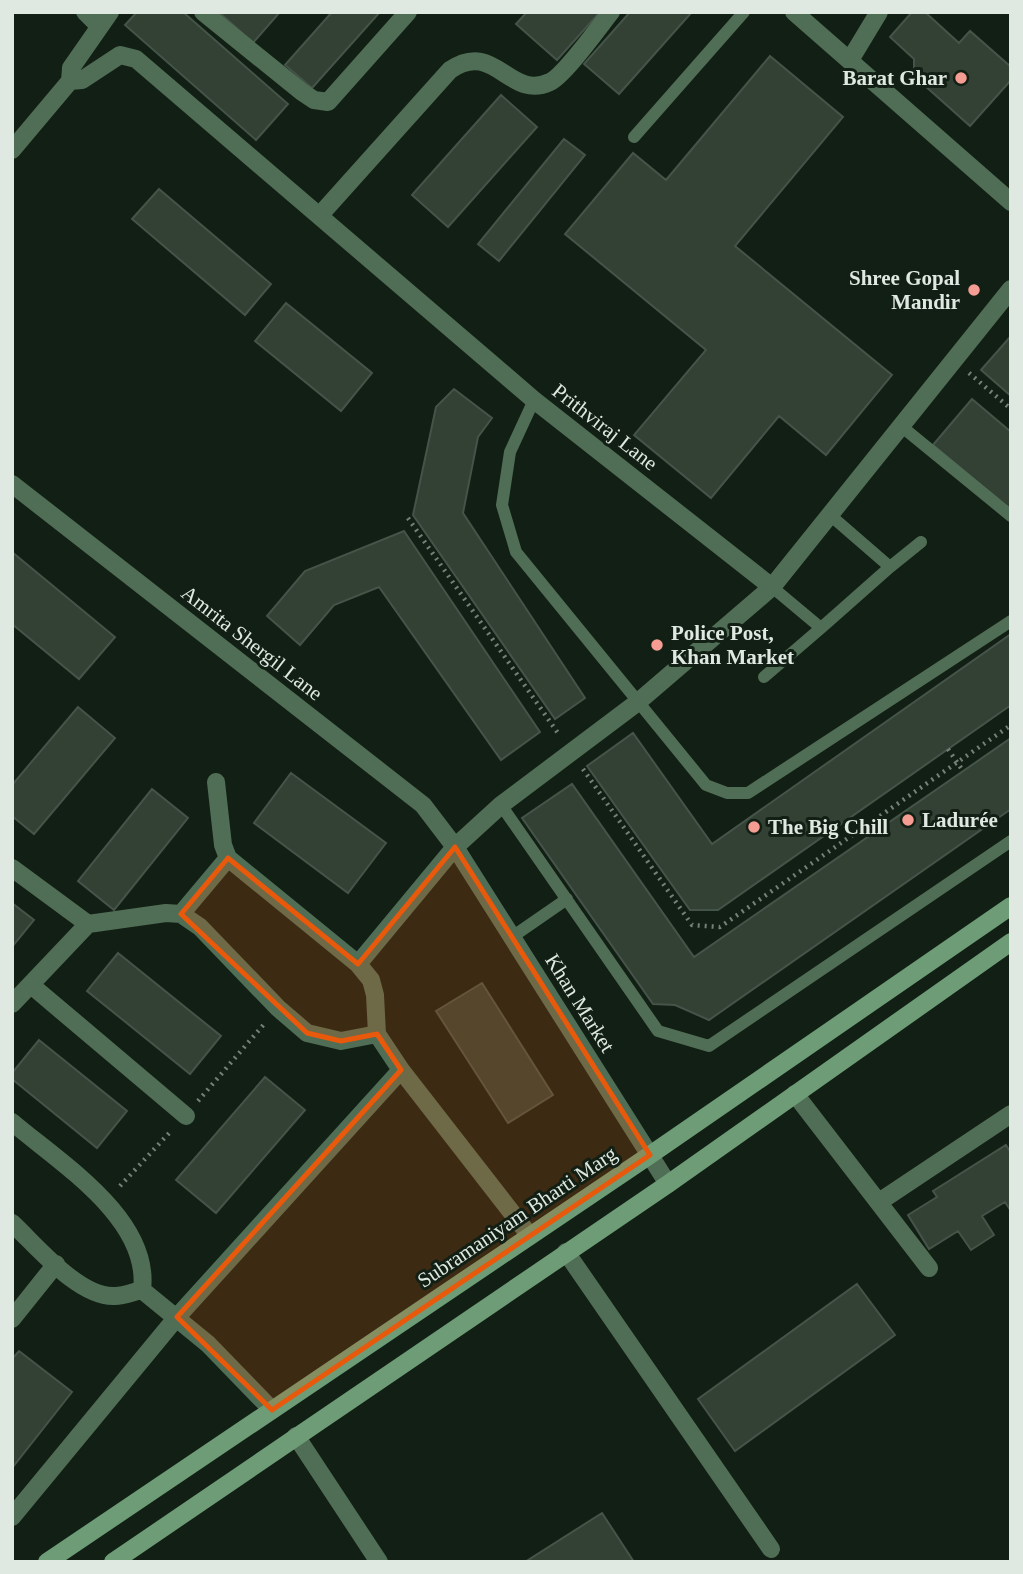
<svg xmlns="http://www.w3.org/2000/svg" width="1023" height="1574" viewBox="0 0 1023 1574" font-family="'Times New Roman',serif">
	<rect width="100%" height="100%" fill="#121f14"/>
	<path fill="#334135" stroke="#455448" stroke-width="2" d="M137,12H183L288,104L256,140L125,25Z
		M219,12H280L253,43Z
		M332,12H380L312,88L285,65Z
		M527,12H600L557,60L516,24Z
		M630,12H692L619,94L584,64Z
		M912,12H925L959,43L970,31L1011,67V80L970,126L914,76V59L890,37Z
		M770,56L843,117L735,246L892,375L826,455L779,416L711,498L634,435L706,350L565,234L633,153L666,180Z
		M501,95L537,127L448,227L412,195Z
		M564,139L585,155L499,261L478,244Z
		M159,189L271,284L245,315L132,219Z
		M286,303L372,373L341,411L255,341Z
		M1011,336V396L981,370Z
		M454,389L492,418L478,437L463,513L585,698L555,719L413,515L436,407Z
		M972,399L1011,432V510L933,445Z
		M404,531L540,732L501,760L379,587L334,605L300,645L267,616L305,571Z
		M12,552L115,637L79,679L12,624Z
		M1011,634V705L718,910H690L587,766L633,733L712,844Z
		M78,707L115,738L34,834L12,816V785Z
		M1011,738V809L709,1020L675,1005L653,1004L522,818L572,784L694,957Z
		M291,773L386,843L348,893L254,823Z
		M152,789L188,818L114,910L78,881Z
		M12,903L34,920L12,947Z
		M118,953L221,1036L190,1074L87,991Z
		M482,983L553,1095L508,1123L436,1011Z
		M39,1040L127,1111L97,1148L12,1079V1073Z
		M265,1077L305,1110L216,1213L176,1180Z
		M1006,1145L1011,1153V1211L1005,1202L982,1216L994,1235L971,1250L958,1231L929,1249L908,1215L937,1197L933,1191Z
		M857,1284L895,1335L735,1451L698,1399Z
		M19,1351L72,1392L12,1468V1359Z
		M602,1513L634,1562H525Z"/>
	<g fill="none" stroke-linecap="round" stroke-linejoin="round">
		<path stroke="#758177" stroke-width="4.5" stroke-dasharray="2 5" stroke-linecap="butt" d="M969,373L1011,409
			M408,518L560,736
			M948,749L963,771
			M583,769L692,925L720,927L1011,725
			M198,1101L265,1023
			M120,1186L171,1131"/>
		<path stroke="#506d55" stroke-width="12" d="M634,137L744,12
			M534,400L510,452L502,505L516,552L706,785L727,793H748L1011,621
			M901,426L1011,516
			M890,567L921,542
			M772,587L821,628L890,567L830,515
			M764,677L821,628
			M501,805L658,1031L709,1046L1011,841
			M512,937L567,899"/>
		<path stroke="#506d55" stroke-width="18" d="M85,12L99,26
			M203,12L302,92L314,100L328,102L408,12
			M794,12L1011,202
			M850,60L879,12
			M70,81L71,68L110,12
			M12,150L70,81L82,80L120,55L136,59L534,400L772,587
			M320,215L450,70C495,39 509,101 550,82C564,76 599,27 611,12
			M12,484L423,805L455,847L668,1184
			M216,782L223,845L228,858L358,964L371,980L375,995L377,1034L401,1070L530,1236
			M12,868L88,924L12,1004
			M181,914L228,858
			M88,924L166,913L181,914L200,927L278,1008L307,1033L341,1041L377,1034
			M358,964L455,847L501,805L638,702L772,587L1011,289
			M31,985L186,1116
			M795,1094L929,1268
			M12,1122C60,1163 151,1219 142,1290
			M879,1202L1011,1114
			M12,1223C36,1245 79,1298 115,1296C124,1296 133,1292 142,1290
			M566,1252L771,1549
			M142,1290L208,1344L272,1410
			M12,1319L56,1264
			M296,1436L379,1562
			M12,1517L177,1317L401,1070"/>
		<path stroke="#6d9c76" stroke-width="18" d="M47,1562L650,1155L1011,906
			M113,1562L668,1184L1011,942"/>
	</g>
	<path fill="#e8590c" fill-opacity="0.2" stroke="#e8590c" stroke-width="5" stroke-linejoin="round" d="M455,847L650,1155L272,1410L177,1317L401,1070L377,1034L341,1041L307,1033L181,914L228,858L358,964Z"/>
	<g fill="#f59c93" stroke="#121f14" stroke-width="2.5">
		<circle cx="961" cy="78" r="7"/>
		<circle cx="974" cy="290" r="7"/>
		<circle cx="657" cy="645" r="7"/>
		<circle cx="908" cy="820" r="7"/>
		<circle cx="754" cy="827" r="7"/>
	</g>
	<g text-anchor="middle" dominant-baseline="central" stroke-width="6" stroke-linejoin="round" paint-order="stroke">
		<g font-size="21" font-weight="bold" fill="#e0e9e1" stroke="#121f14" text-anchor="start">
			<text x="947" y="78" text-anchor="end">Barat Ghar</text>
			<text x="960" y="278" text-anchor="end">Shree Gopal<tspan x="960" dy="24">Mandir</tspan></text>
			<text x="671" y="633">Police Post,<tspan x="671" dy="24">Khan Market</tspan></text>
			<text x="922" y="820">Ladurée</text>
			<text x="768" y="827">The Big Chill</text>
		</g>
		<g font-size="21" fill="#e0e9e1" stroke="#121f14">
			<text transform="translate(605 427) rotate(38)">Prithviraj Lane</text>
			<text transform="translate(252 643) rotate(38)">Amrita Shergil Lane</text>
			<text transform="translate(580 1003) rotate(58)">Khan Market</text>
			<text transform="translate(517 1217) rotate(-34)">Subramaniyam Bharti Marg</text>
		</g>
	</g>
	<rect width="1023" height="1574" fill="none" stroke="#e0e9e1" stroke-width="28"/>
</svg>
